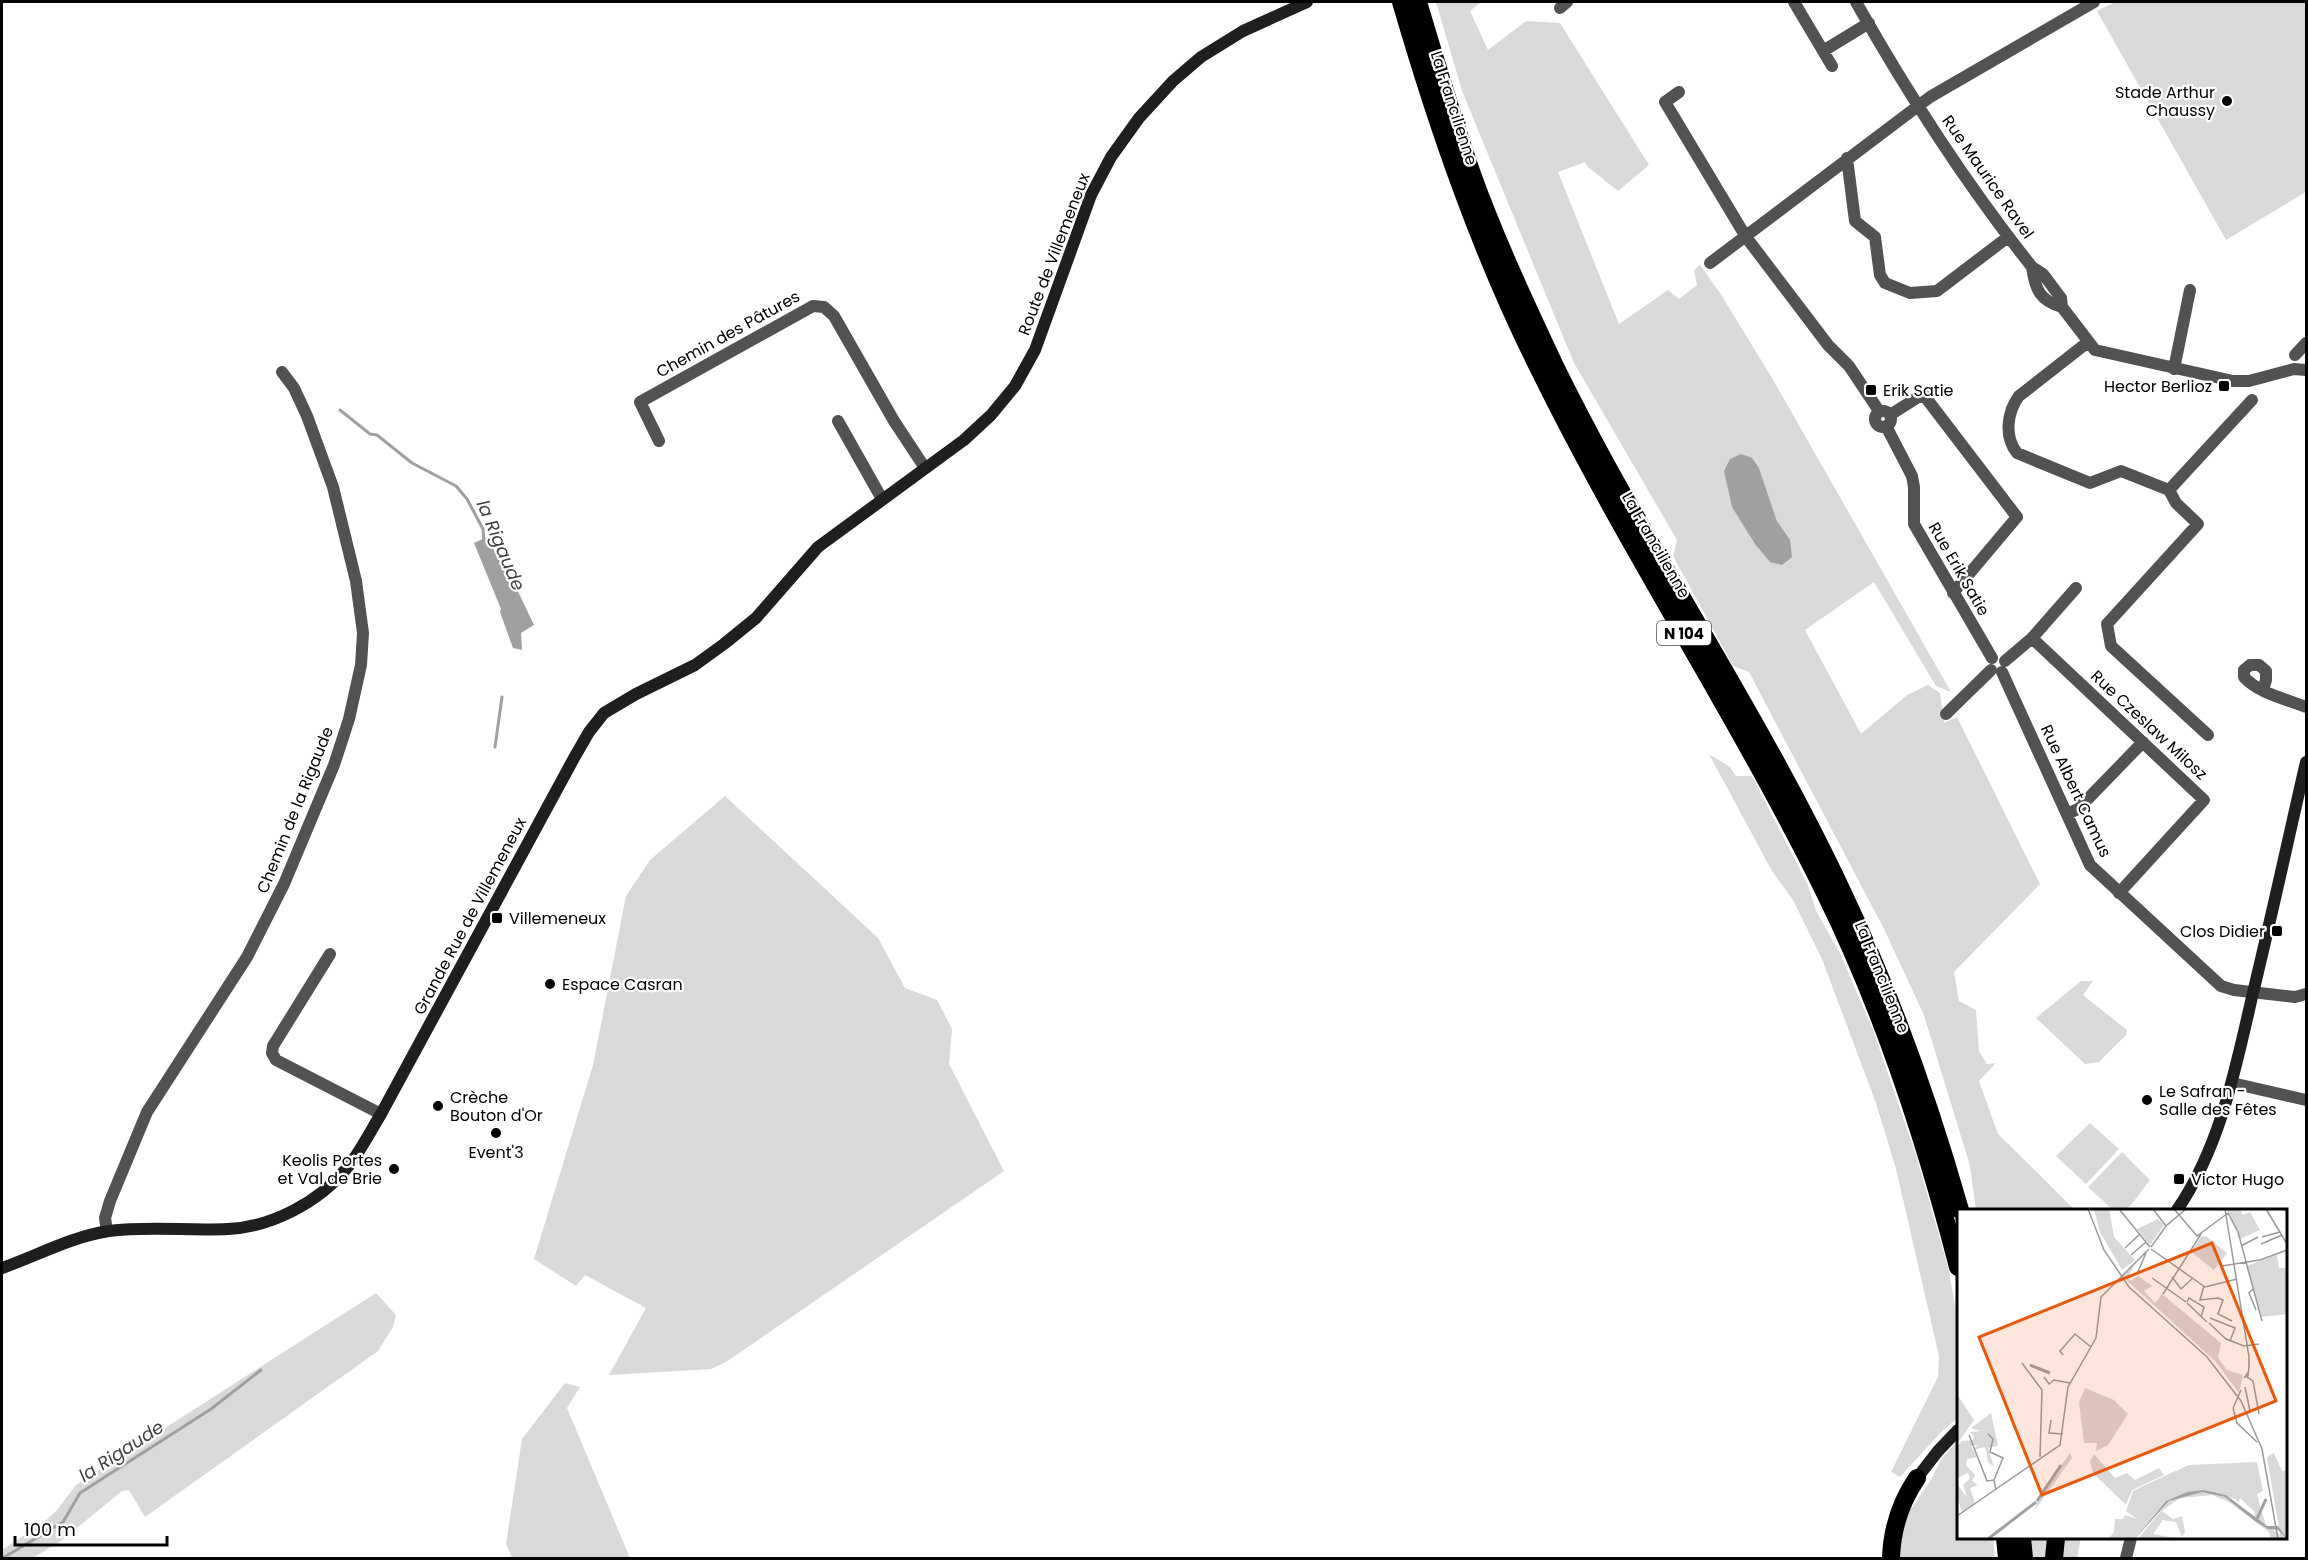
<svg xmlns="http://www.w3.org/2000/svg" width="2308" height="1560" viewBox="0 0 2308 1560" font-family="Poppins,sans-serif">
	<rect width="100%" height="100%" fill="#fff"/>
	<path fill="#d9d9d9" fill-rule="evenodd" d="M1436,2H1481L1470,11L1488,50L1526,21L1560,23L1649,165L1618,191L1588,167L1585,162L1558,172L1619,324L1668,290L1679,299L1697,285L1694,270L1700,265L1720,293L1772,378L1951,692L1936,686L1874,582L1805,630L1861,734L1907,695L1928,685L1940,693L1944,723L1957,717L2040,884L1954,972L1959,1001L1976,1010L1979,1051L1987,1064L1996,1063L1979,1081L1998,1134L2075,1210H1976L1970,1166L1924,1015L1884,929L1749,672L1733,666L1673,556L1677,540L1574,363L1462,91ZM1730,459L1759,468L1777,521L1790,540Z
		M2115,2H2306V192L2226,240L2097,11Z
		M1709,754L1730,767L1736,776H1752L1808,885L1816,911L1840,953L1873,1030L1917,1158L1948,1267L1958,1322V1418L1943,1430L1900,1477L1891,1472L1938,1377L1939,1356L1896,1169L1876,1103L1822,959L1793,900L1772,871Z
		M725,796L878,938L905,988L937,1000L952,1029L949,1064L1004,1171L726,1362L711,1369L609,1375L646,1308L585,1275L576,1286L534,1259L593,1065L626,896L650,860Z
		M2081,981H2093L2083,995L2127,1030L2126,1035L2099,1062L2085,1064L2036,1018Z
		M2090,1123L2119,1149L2086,1184L2056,1156Z
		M2122,1152L2150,1180L2131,1205L2124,1210H2113L2088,1187Z
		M376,1293L396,1315L393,1327L378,1351L145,1517L129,1490L122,1491L61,1541L33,1558H2V1550L43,1523L57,1510L76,1485Z
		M565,1383L580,1387L567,1408L630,1558H512L506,1544L522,1439Z
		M1958,1440V1538H1993L1995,1558H1898L1899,1543L1906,1516L1931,1480L1941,1460Z
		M2030,1538H2051L2049,1558H2033Z
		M2064,1538H2081L2077,1558H2061Z"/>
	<path fill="#a0a0a0" d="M1741,454L1752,458L1759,468L1777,521L1790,540L1792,557L1782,565L1770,562L1755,544L1732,507L1724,471L1730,459Z
		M485,538L490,540L495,553L513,581L534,625L521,633L522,650L513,648L500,612L501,609L474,543Z"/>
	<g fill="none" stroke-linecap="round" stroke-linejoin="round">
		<path stroke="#a0a0a0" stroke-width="3" d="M340,410L370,434L377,435L412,463L456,486L467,499L483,529L484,542
			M495,747L502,697
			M3,1558L63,1522L80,1493L211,1409L261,1370"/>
		<path stroke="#525252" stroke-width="12" d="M1794,2L1832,66
			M1856,2C1908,94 1966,184 2032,267L2043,274L2061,298L2062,307L2095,350L2233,381H2249L2294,369L2306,370
			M1560,8L1567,2
			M1823,51L1869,23
			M1679,92L1665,102L1746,237L1828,345L1849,366L1879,411
			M1847,158L1855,221L1875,237L1880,275L1885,283L1910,293L1937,291L2008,237
			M1710,263L1930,97L2094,2
			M2032,267C2035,289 2040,301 2062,307
			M2088,342L2019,396C2007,412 2004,437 2017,453L2090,483L2121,471L2169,490
			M2295,355L2306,343
			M2174,369L2190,290
			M1875 419a8 8 0 1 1 16 0a8 8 0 1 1-16 0Z
			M1890,415L1923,394L2017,517L1953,593
			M838,421L882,499
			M1886,426L1912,476L1914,487V524L1992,658
			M659,441L640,402L813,306L824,307L834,316L894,421L925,468
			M2169,490L2176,503L2198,524L2107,624L2111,646L2208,735
			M2169,490L2252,400
			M2032,638L2204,800L2119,893
			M2005,661L2032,638L2076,588
			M2002,672L2090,865L2221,986L2234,990L2295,997L2306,994
			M2263,690L2266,680V671L2259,665H2250L2244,670V677C2258,693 2286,699 2306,707
			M1946,714L1991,670
			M2067,814L2078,809L2143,742
			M330,954L273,1046L272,1053L276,1060L381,1114
			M2232,1083L2306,1100
			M107,1231L105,1218L110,1201L147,1112L247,957L284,884L334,765L349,719L361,665L363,633L356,581L333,487L307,416L294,388L282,372
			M2126,1558L2131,1538"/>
		<path stroke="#1f1f1f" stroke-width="12" d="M2177,1210C2220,1147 2235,1071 2252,997C2271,919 2288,840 2306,762
			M2,1268C36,1256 73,1236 109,1231C149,1226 188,1231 228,1229C272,1227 319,1202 347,1168C360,1152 370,1132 381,1114L574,758L589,732L604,713L636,694L695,665L724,644L756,618L818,547L964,440L991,415L1015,386L1035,350L1091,195L1111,157L1139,118L1173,81L1201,57L1243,31L1307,2
			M1917,1478L1938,1451L1958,1430"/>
		<path stroke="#000" stroke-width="18" d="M1401,2C1438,129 1481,254 1541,373C1628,550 1738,716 1825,893C1884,1012 1925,1139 1958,1267
			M1418,2C1435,59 1452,117 1472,174C1495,238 1525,302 1554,364C1642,544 1757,710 1842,891C1891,994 1929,1101 1960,1210
			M2005,1538L2007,1558
			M2022,1538L2024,1558
			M1891,1558C1892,1528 1900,1503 1917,1478
			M2054,1558L2056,1538"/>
	</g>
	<g fill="#000" stroke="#fff" stroke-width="2">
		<circle cx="2227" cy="101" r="6"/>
		<rect x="2218" y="380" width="12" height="12" rx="3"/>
		<rect x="1865" y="384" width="12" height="12" rx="3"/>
		<rect x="491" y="912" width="12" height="12" rx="3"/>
		<rect x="2271" y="925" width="12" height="12" rx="3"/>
		<circle cx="550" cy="984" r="6"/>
		<circle cx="2147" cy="1100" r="6"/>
		<circle cx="438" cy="1106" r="6"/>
		<circle cx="496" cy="1133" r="6"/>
		<circle cx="394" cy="1169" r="6"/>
		<rect x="2173" y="1173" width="12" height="12" rx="3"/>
	</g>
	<g text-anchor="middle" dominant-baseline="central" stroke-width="4.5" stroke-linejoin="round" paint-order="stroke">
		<rect fill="#fff" stroke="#4c4c4c" stroke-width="1.5" x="1657" y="621" width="54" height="24" rx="4.5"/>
		<g font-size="15" font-weight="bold" fill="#000">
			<text x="1684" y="633">N 104</text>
		</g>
		<g font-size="16" fill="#000" stroke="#fff" text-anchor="start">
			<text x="2215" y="92" text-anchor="end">Stade Arthur<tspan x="2215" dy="18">Chaussy</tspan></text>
			<text x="2212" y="386" text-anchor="end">Hector Berlioz</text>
			<text x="1883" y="390">Erik Satie</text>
			<text x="509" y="918">Villemeneux</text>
			<text x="2265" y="931" text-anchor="end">Clos Didier</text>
			<text x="562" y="984">Espace Casran</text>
			<text x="2159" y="1091">Le Safran -<tspan x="2159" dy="18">Salle des Fêtes</tspan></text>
			<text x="450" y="1097">Crèche<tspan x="450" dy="18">Bouton d'Or</tspan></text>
			<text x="496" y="1152" text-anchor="middle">Event'3</text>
			<text x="382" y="1160" text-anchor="end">Keolis Portes<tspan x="382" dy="18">et Val de Brie</tspan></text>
			<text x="2191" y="1179">Victor Hugo</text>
		</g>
		<g font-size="16" fill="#000" stroke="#fff">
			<text transform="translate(1454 108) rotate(72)">La Francilienne</text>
			<text transform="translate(1988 177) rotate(55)">Rue Maurice Ravel</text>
			<text transform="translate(1054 254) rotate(-69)">Route de Villemeneux</text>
			<text transform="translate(728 334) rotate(-29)">Chemin des Pâtures</text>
			<text transform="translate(1656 545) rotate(60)">La Francilienne</text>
			<text transform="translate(1959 569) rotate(60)">Rue Erik Satie</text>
			<text transform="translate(2149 725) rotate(43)">Rue Czeslaw Milosz</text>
			<text transform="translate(2076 791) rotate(65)">Rue Albert Camus</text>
			<text transform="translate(295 810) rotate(-68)">Chemin de la Rigaude</text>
			<text transform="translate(470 916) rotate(-62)">Grande Rue de Villemeneux</text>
			<text transform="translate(1882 977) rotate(68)">La Francilienne</text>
		</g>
		<g font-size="18" font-style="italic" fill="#414141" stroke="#fff">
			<text transform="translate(501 545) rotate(67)">la Rigaude</text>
			<text transform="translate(121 1451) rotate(-33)">la Rigaude</text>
		</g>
	</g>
	<g transform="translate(1957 1209)">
		<rect width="330" height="330" fill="#fff"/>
		<path d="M137,0H152L157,28L178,51L165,61L143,23ZM283,0L286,6L293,3L303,21L283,30L270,1ZM201,10L207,16L193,36L180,20ZM249,27L270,44L257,61L234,43L244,28ZM320,46L322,59H330V105L305,108L289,57ZM177,56L171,69L174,72L181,67L195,77L187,82L198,94L205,85L264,134L261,149L270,161L286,166L282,184L258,152L165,67ZM128,179L157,191L171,205L151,236L139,242L140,234H127L122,193ZM0,185L17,211L0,235ZM34,204L41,237L31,239L37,258L31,253L28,238L17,241L20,236L14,237L20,248L10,250L9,256L18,266L15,272L21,276L13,279L18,294L5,303L0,288V275L10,288L6,276L13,269L11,264L0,269V238L5,232L16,231L17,227L13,223L23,222L14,219ZM113,244L115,249L78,301L81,289ZM317,244L325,262L330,261V330H314L312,323L272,293L255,286L223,289L205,302L216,310L225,307L228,323L225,328L219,313L206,311L196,325L222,330H181L212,292L229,285L245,283L268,288L323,326L310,248ZM137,245L158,269L170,264L178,271L202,259L207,266L175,281L169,296L136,264L133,252ZM300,253L306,282L300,285L309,317L297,309L298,303L283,289L281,294L279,290L246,281L230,283L209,292L178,330H151L157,323L158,310H166L168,306L180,310L169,302L176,282L188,276L232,256Z" fill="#d9d9d9"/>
		<path d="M246,281L269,286L310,317H321L330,330L321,321L311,320L298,312L268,288L245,283L212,292L178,330L209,292L230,283Z" fill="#a0a0a0"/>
		<path fill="none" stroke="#a0a0a0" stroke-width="3" d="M73,156L93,164M80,292L104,256M300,310L309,290M31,330L79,293"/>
		<path fill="none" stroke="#999" stroke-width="1.5" d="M131,0L147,41L172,78L250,148L284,192L305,240L321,330M162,0L193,38M196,0L209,17M217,0L240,27L271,4L281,23L305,112M268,0L292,148V156L291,167L288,168L292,162M309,0L330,35M305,28L323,23M304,35L325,26M284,37L301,28M194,38L209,17L229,0M168,39L183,25M194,40L248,78L280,70M174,46L189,33M265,57L303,51L330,41M180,65L189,44M215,68L224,80L235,70M195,69L229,93M247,77L243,91L261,89M297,79L292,84L299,101M206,85L244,25M261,89L266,91L261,105L275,112M230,93L232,89L247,98L244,108M230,94L250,113M253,109L278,119L273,132M252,114L269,130L287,137L302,135M106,146L103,142L118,125L134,138M65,154L85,181L83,248M87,168L92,175L97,171L113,174M290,168L296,172L302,205M288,178L293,202M276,199L284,181M276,199L280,214L300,233M94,211L92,224L106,225M31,225L36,230L33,243L46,249L37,271M12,226L30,272L37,271L39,281M0,307L103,236L111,178L139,129L144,88L192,40"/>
		<path fill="#e8590c" fill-opacity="0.15" stroke="#e8590c" stroke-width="3" d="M255,34L319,192L85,286L22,128Z"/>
		<rect width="330" height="330" fill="none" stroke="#000" stroke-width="3"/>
	</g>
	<rect width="2308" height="1560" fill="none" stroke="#000000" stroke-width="6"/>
	<path d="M15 1536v9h152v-9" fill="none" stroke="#000000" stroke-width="3"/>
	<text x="24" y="1536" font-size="18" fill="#000000" stroke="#ffffff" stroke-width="4.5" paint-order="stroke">100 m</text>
</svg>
